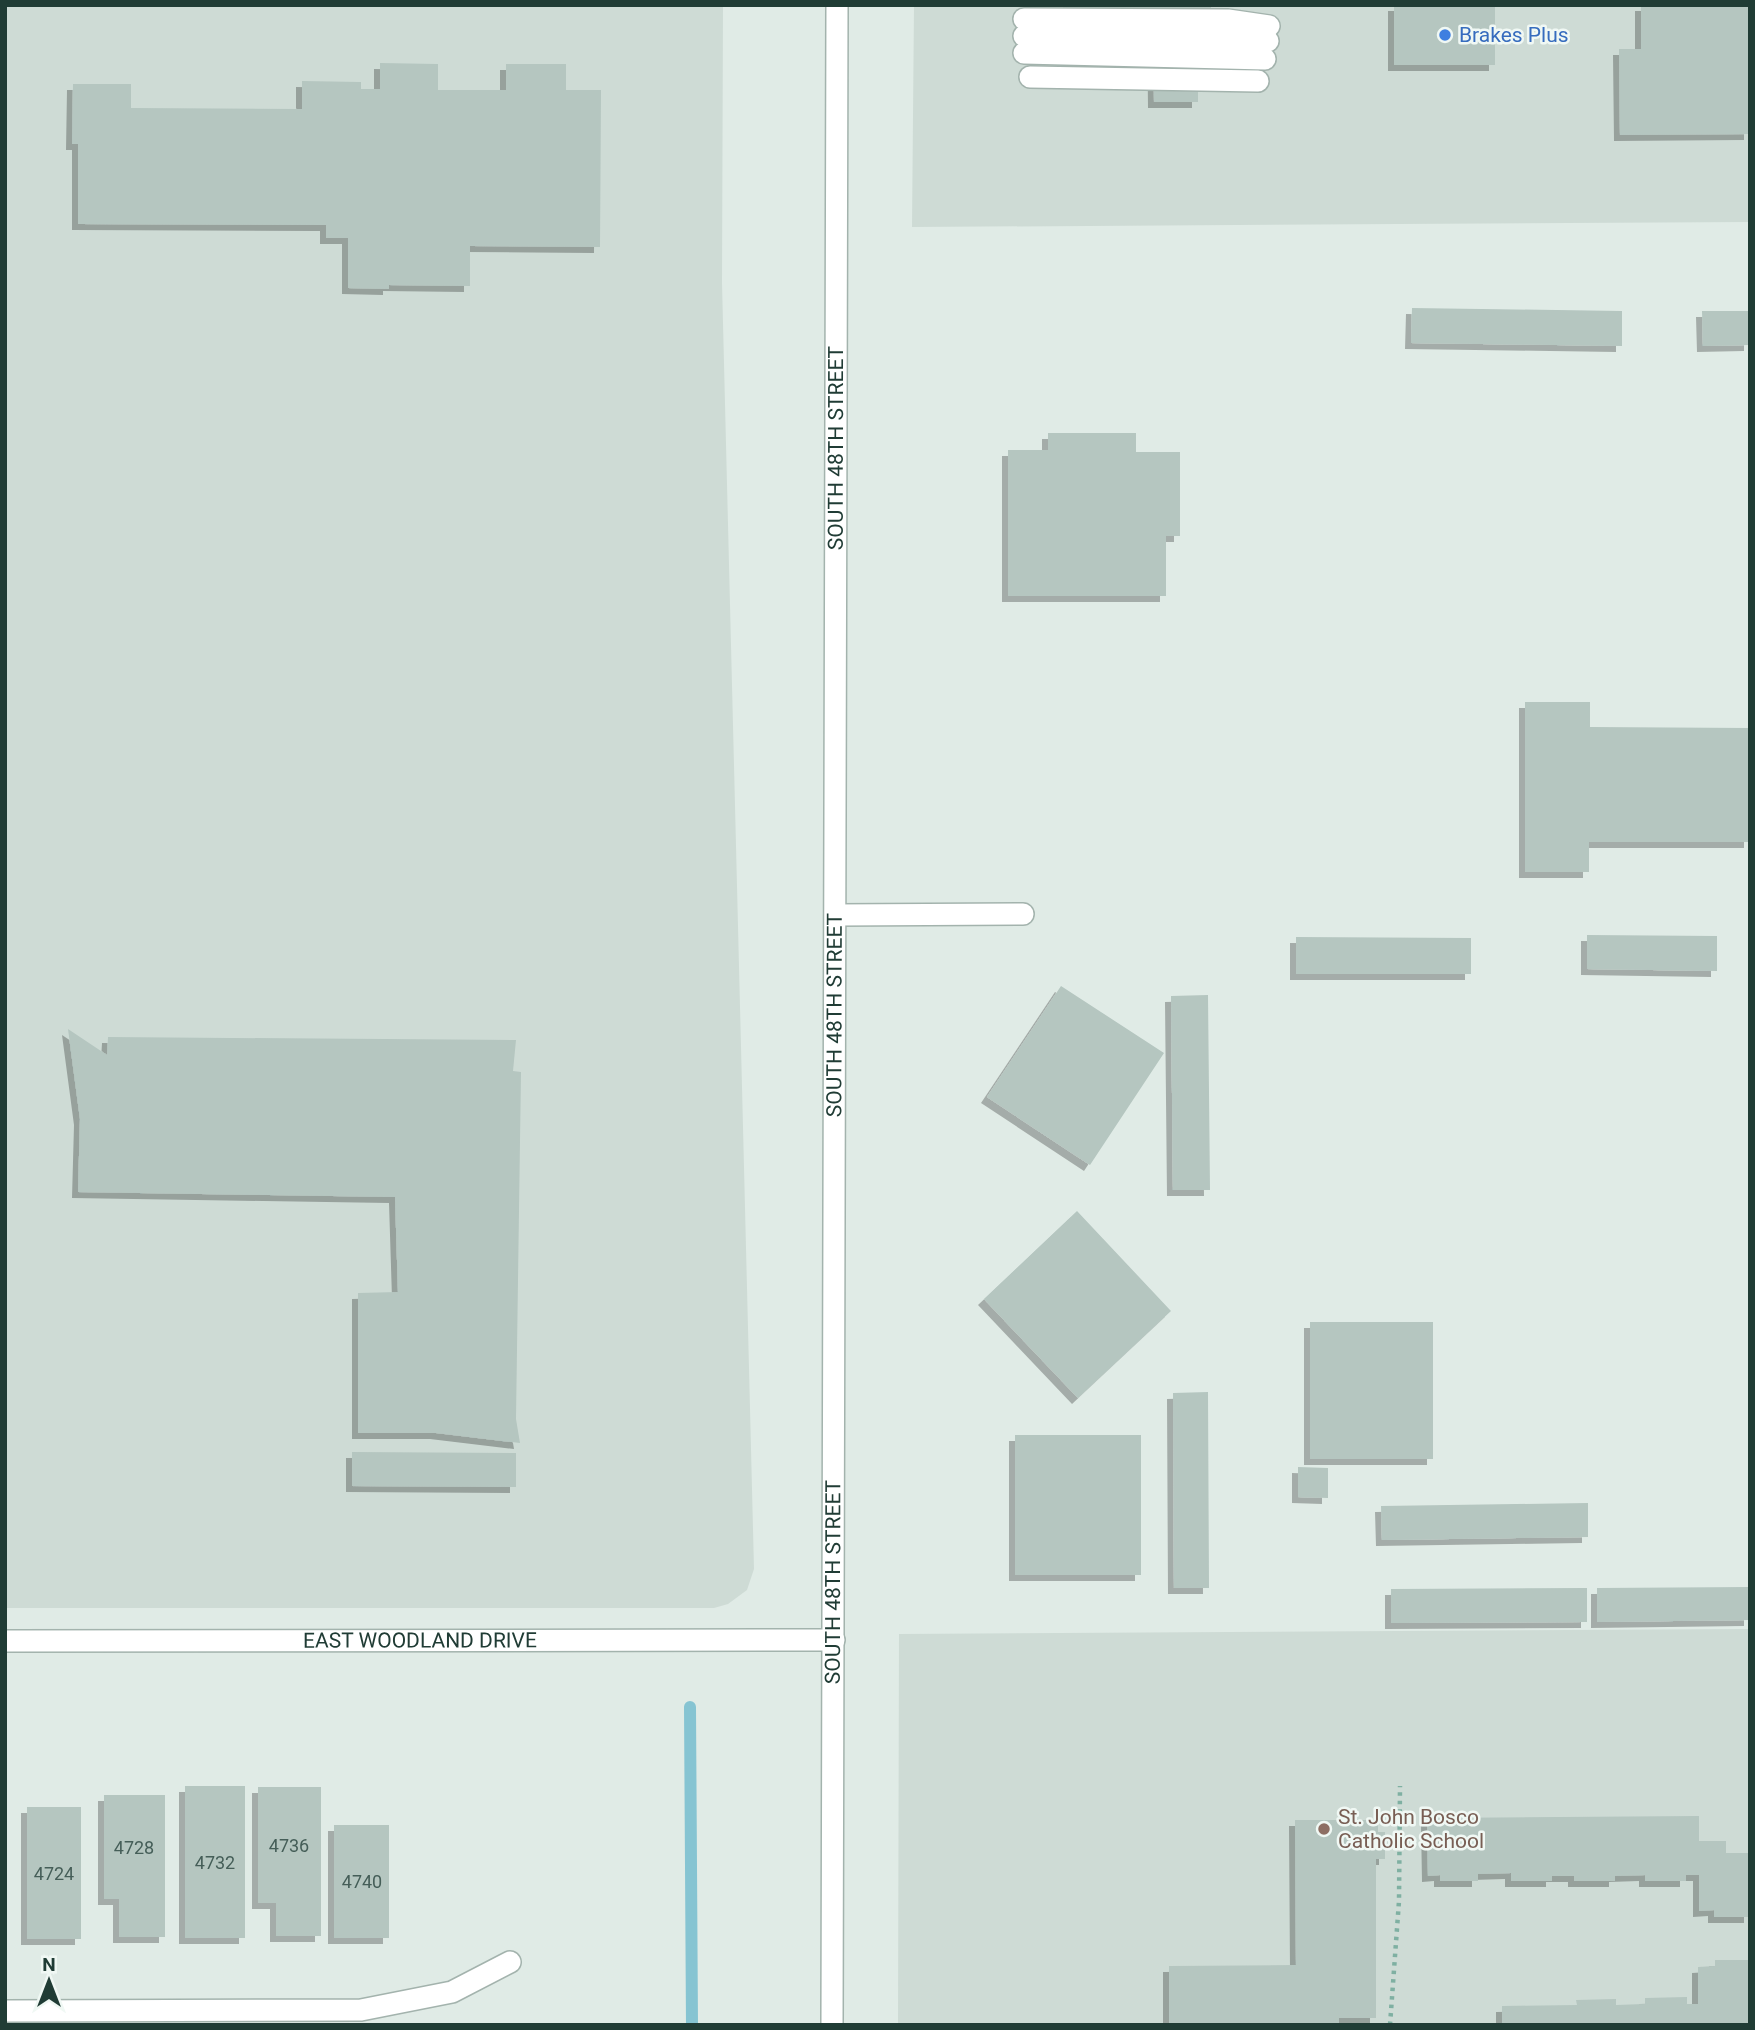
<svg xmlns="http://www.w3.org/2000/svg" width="1755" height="2030" viewBox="0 0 1755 2030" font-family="Roboto,sans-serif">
	<defs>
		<filter id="shadow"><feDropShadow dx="-6" dy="6" stdDeviation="0" flood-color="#0004"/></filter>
	</defs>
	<rect width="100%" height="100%" fill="#e0ebe6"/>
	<path fill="#cedbd5" d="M5,5H723L722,283L754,1569L747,1590L728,1604L714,1608H5Z
		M914,5H1750V222L912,227Z
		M1750,1629V2025H898L899,1634Z"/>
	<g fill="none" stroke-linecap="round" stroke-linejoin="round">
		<path stroke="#86c4d2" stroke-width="12" d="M690,1707L692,2025"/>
	</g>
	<path fill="#b5c6c0" filter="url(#shadow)" d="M1063,5H1211V10H1198V102H1154L1153,11L1063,12Z
		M1394,5H1495V65H1394Z
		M1641,5H1750V134L1620,135L1619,49H1641Z
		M380,63L438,64V90H506V64H566V90H601L600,247L470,246V286L389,285V289L348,288V238H326V225L78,224V144H72L73,84H131V108L302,109V81L361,82V89H380Z
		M1412,308L1622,311V346L1411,343Z
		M1702,311H1750V345L1703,346Z
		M1048,433H1136V452H1180V536H1166V596H1008V450H1048Z
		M1525,702H1590V727L1750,728V842H1589V872H1525Z
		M1587,935L1717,936V971L1587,969Z
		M1296,937L1471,938V974H1296Z
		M1061,986L1164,1053L1090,1165L987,1097Z
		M1208,995L1210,1190H1173L1171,996Z
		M68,1029L107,1055L108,1037L516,1040L513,1071L521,1072L516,1419L520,1443L436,1433H358V1293L398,1292L395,1197L78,1192L80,1119Z
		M1077,1211L1171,1311L1078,1398L984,1299Z
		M1310,1322H1433V1459H1310Z
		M1208,1392L1209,1588H1174L1173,1393Z
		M1015,1435H1141V1575H1015Z
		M352,1452L516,1453V1487L352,1486Z
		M1298,1467L1328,1468V1498L1298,1497Z
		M1588,1503V1537L1382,1540L1381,1506Z
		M1750,1587V1620L1597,1622V1588Z
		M1587,1588V1622L1391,1623V1589Z
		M185,1786H245V1938H185Z
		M258,1787H321V1936H276V1903H258Z
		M104,1795H165V1937H119V1899H104Z
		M27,1807H81V1939H27Z
		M1699,1816V1841H1726V1853H1750V1917H1714V1910L1699,1911V1875H1686V1881H1645V1875L1615,1876V1881H1574V1876H1552V1881H1511V1873L1478,1874V1881H1440V1875L1428,1876L1427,1818Z
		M1295,1820H1378V1832H1385V1859H1376V2018H1339V2025H1169V1966L1296,1965Z
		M334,1825H389V1938H334Z
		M1715,1960H1750V2025L1502,2024V2006L1577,2005L1576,2000L1616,1999V2005L1645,2004V1998L1687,1997V2004H1698V1967L1715,1966Z"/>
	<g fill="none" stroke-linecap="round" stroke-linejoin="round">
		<g stroke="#a3b3ad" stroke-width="24">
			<g id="minor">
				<path d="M1024,19L1228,20L1269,26"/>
				<path d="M1024,36L1268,41"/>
				<path d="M1024,53L1265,59"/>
				<path d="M1030,77L1258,81"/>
				<path d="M836,915L1023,914"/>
				<path id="s1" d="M5,1641L834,1640"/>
				<path d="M5,2011L361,2010L452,1992L510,1962"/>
				<path id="s2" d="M832,2025L837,5"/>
			</g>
		</g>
		<path stroke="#7fb0a2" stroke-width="4.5" stroke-dasharray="3.5 5" stroke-linecap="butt" d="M1390,2025L1399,1901L1400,1786"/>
		<use href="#minor" stroke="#fff" stroke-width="21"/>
	</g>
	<circle fill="#3f7fe0" stroke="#f0f8f4" stroke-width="2.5" cx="1445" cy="35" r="7"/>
	<circle fill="#8d6e63" stroke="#f0f8f4" stroke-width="2.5" cx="1324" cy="1829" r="7"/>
	<g text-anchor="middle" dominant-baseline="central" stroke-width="5" stroke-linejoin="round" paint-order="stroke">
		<g font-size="18" fill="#455e58">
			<text x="289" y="1845">4736</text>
			<text x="134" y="1847">4728</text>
			<text x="215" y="1862">4732</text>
			<text x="54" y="1873">4724</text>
			<text x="362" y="1881">4740</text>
		</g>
		<g font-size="21" fill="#366cbe" stroke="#f0f8f4" text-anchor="start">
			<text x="1459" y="35">Brakes Plus</text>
		</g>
		<g font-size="21" fill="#203c35" stroke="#f0f8f4">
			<text stroke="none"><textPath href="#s2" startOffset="1577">SOUTH 48TH STREET</textPath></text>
			<text stroke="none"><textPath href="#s2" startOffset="1010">SOUTH 48TH STREET</textPath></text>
			<text stroke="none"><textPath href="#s2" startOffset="443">SOUTH 48TH STREET</textPath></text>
			<text stroke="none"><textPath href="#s1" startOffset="415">EAST WOODLAND DRIVE</textPath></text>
		</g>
		<g font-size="21" fill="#785e54" stroke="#f0f8f4" text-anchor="start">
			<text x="1338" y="1817">St. John Bosco<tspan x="1338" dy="24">Catholic School</tspan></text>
		</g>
	</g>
	<rect width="1755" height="2030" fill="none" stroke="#203c35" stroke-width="14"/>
	<g transform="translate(49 1981)" stroke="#f0f8f4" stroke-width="5" paint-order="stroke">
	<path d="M0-5L12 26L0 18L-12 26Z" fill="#203c35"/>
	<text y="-10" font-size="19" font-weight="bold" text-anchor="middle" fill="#203c35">N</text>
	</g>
</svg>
